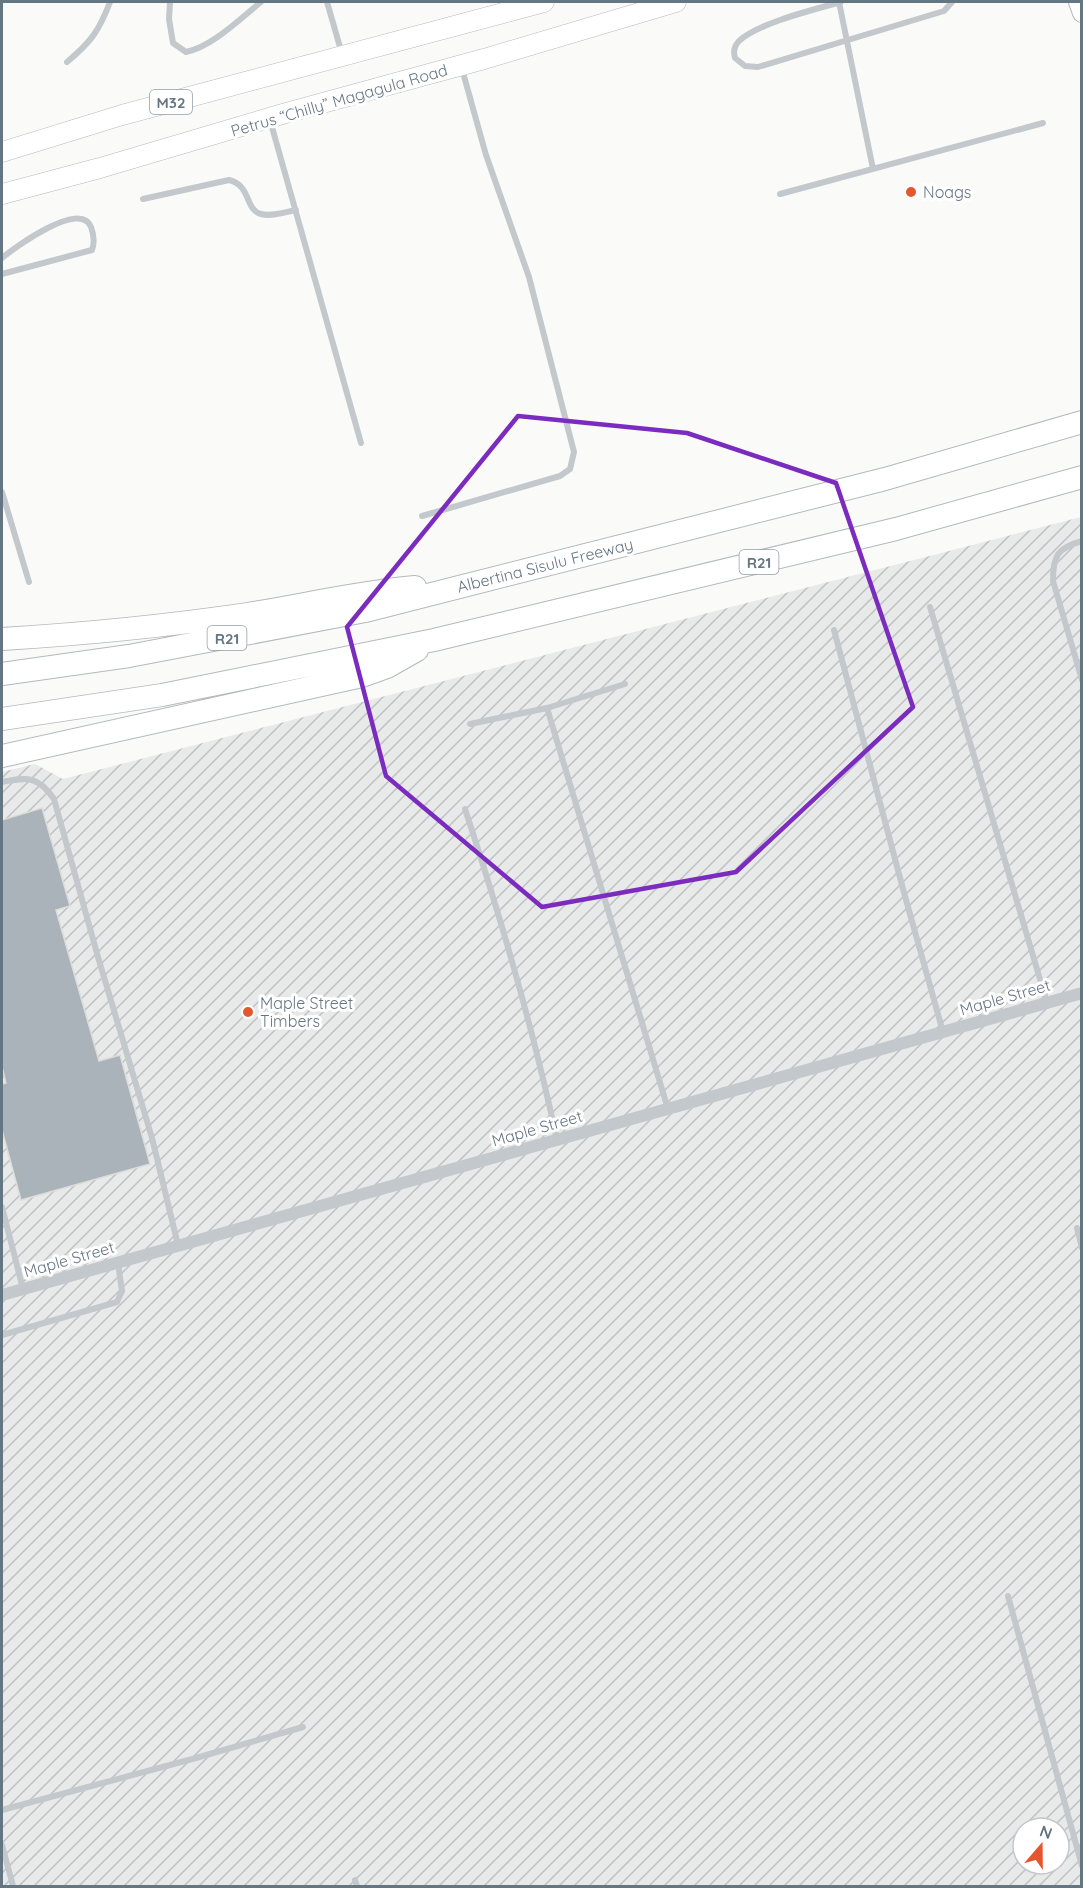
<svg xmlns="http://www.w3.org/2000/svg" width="1083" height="1888" viewBox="0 0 1083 1888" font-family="Quicksand,sans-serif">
	<defs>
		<pattern id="industrial-furrows" width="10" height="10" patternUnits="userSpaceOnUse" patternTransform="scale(1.5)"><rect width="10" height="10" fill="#e8e9e9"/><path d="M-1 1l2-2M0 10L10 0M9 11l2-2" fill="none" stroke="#c0c1c2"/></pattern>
	</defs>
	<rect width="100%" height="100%" fill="#fafaf8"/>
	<path fill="url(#industrial-furrows)" fill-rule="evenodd" d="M1081,517V1886H2V772L35,764L63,779ZM1023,1828H1059V1864H1023Z"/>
	<path fill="#aab3b9" stroke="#dcdcda" stroke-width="1.5" d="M42,808L70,906L56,910L99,1061L120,1055L150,1164L21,1200L2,1130V1084L6,1083L2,1067V820Z"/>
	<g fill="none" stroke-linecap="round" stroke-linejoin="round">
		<g stroke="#b3babf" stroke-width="20">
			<path id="secondary" d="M1078,2L1082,13"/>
		</g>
		<g stroke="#b5babe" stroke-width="21">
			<path id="primary" d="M2,152L122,115L544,2
				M2,194L100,168L286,113L484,59L676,2"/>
		</g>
		<g stroke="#b4b9bd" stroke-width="24">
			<path id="highway" d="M2,639C84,634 166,626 248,614C304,605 358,592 415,587
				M2,674L129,656L365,611L885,479L1082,422
				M2,719L162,695L434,640L896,529L1082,477
				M2,756L362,676L387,667L417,650"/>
		</g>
		<path stroke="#c3c8cc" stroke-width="6" d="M170,2L169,19L173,43L186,52C212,47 241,18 261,2
			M327,2L342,54
			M839,2L873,169
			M841,2C816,9 758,23 739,41C734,46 733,51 735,58L745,66L758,67L944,11L952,2
			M67,62C91,42 99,31 110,2
			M270,120L361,443
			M780,194L1043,123
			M143,199L229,180C251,185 245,210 261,214C272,217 285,212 296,210
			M2,258C14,248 81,199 91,227C94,235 95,242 92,250L2,274
			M2,492L29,582
			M422,516L560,476L570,469L574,452L529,277L486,155L462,69
			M1082,541C1057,548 1053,556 1053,581L1082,680
			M930,607L1047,1003
			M834,630L903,889L943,1032
			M547,708L668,1109
			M470,724L547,708L625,684
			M2,782C28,777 38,776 54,799L98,957L152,1138L178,1245
			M465,809C501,918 533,1028 557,1140
			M2,1207L23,1289
			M1077,1228L1082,1248
			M2,1335L117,1302L122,1291L118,1263
			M1008,1596L1082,1866
			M2,1810L196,1758L303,1727
			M2,1845L13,1886
			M355,1880L357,1886"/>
		<path stroke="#c3c8cc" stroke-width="12" d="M2,1295L1082,993"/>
		<use href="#secondary" stroke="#fff" stroke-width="18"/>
		<use href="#primary" stroke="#fff" stroke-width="20"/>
		<use href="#highway" stroke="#fff" stroke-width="22"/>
	</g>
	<path fill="none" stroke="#7b2cbf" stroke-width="4.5" stroke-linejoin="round" d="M518,416L687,433L836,483L913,707L736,872L542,907L386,776L347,627Z"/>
	<g fill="#e4572e" stroke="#fff" stroke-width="2">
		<circle cx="911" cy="192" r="6"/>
		<circle cx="248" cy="1012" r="6"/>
	</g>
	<g text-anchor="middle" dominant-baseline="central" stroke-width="6" stroke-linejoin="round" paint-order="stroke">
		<g fill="#fff" stroke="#939fa8" stroke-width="1.5">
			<rect x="150" y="90" width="42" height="24" rx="4.5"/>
			<rect x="739.5" y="550" width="39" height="24" rx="4.5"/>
			<rect x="207.5" y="626" width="39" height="24" rx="4.5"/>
		</g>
		<g font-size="15" font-weight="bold" fill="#657683">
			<text x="171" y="102">M32</text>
			<text x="759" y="562">R21</text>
			<text x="227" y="638">R21</text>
		</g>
		<g font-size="16" fill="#657683" stroke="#fff">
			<text transform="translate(339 100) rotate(-16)">Petrus “Chilly” Magagula Road</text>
			<text transform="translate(545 565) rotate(-14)">Albertina Sisulu Freeway</text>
			<text transform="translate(1005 997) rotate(-16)">Maple Street</text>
			<text transform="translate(537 1128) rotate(-16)">Maple Street</text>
			<text transform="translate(69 1259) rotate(-16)">Maple Street</text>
		</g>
		<g font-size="16" fill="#657683" stroke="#fff" text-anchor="start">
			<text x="923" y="192">Noags</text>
			<text x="260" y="1003">Maple Street<tspan x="260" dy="18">Timbers</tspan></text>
		</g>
	</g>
	<rect width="1083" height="1888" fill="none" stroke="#657683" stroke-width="6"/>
	<g transform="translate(1041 1846) rotate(20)"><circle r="28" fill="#ffffff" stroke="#c1c8cd" stroke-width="1.5"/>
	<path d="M0-4.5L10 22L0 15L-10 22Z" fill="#e4572e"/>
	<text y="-9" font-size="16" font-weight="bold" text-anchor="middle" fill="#657683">N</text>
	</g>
</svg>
